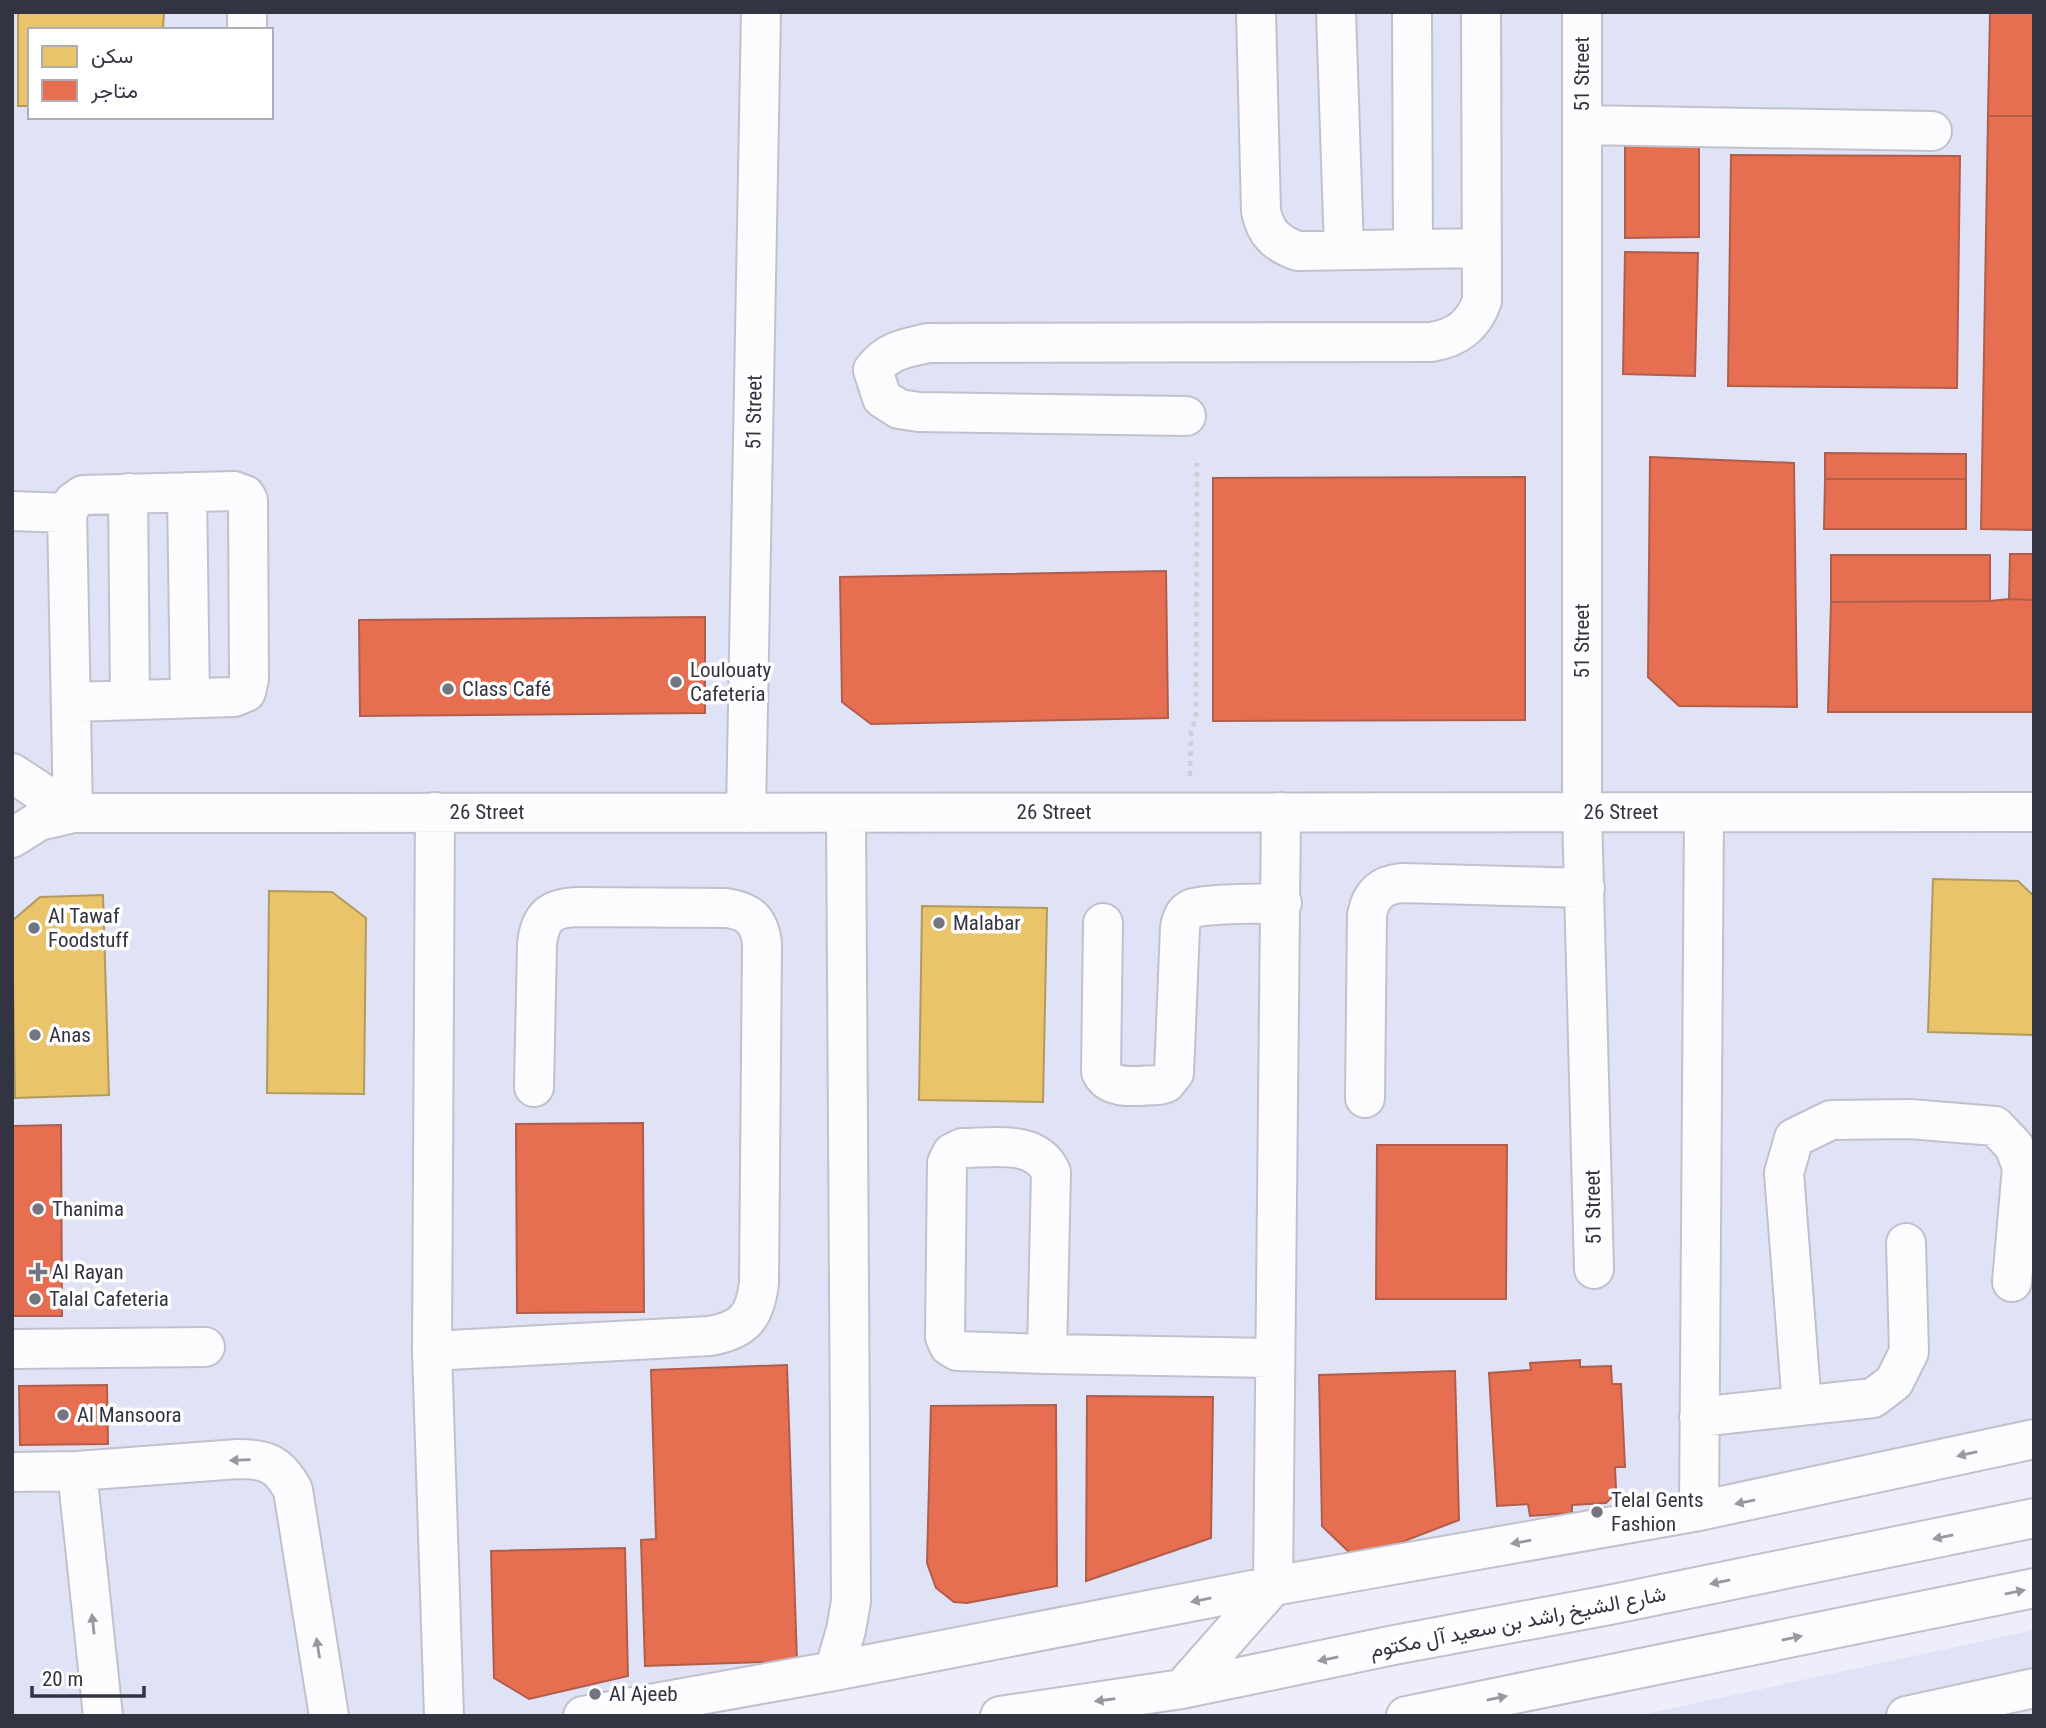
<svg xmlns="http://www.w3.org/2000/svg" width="2046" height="1728" viewBox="0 0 2046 1728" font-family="'Roboto Condensed',Vazirmatn,sans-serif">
	<rect width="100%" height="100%" fill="#edeef9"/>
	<path fill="#e0e3f5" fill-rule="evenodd" d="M12,12H2034V1460L688,1716H12ZM30,30H271V117H30Z
		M2034,1630V1716H1636Z"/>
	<path fill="#e9c46a" stroke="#b2995e" stroke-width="2" d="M18,12H164L163,30H30V106H18Z
		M1933,879L2018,881L2034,896V1035L1928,1032Z
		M269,891L332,892L366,918L364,1094L267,1093Z
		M103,895L109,1095L15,1098L12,921L40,897Z
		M922,906L1047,908L1043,1102L919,1100Z"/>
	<path fill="#e76f51" stroke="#b15d4c" stroke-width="2" d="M1990,12H2034V116H1988Z
		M1988,116H2034L2033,530L1981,529Z
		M1625,143H1699V237L1625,238Z
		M1731,155L1960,156L1957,388L1728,386Z
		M1625,252L1698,253L1695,376L1623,374Z
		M1825,453L1966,454V479H1825Z
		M1650,457L1794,463L1797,707L1679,706L1648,677Z
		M1525,477V720L1213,721V478Z
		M1825,479H1966V529H1824Z
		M2010,554H2034V600L2009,599Z
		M1831,555H1990V601L1831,602Z
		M1166,571L1168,718L871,724L842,702L840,577Z
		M2009,599L2034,600V712H1828L1831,602L1990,601Z
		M705,617V713L360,716L359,620Z
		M643,1123L644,1312L517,1313L516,1124Z
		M61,1125L62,1316H12V1126Z
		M1377,1145H1507L1506,1299H1376Z
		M1580,1360V1367L1611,1366L1612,1384H1621L1625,1467H1615L1616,1489L1613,1496L1606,1503L1572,1505V1513L1530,1516L1528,1504L1497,1506L1489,1373L1531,1370L1530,1363Z
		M787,1365L797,1661L645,1666L641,1540L656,1539L651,1370Z
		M1455,1371L1459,1520L1368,1555L1353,1556L1322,1526L1319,1375Z
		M107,1385L108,1444L20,1445L19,1386Z
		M1087,1396L1213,1397L1211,1538L1086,1581Z
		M1056,1405L1057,1586L967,1603L954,1602L936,1588L927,1563L931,1406Z
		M625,1548L628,1676L529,1699L494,1678L491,1551Z"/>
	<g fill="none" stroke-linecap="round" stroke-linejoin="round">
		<g stroke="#c0c1cc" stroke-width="42">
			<path id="minor" d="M1256,12L1261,211C1265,233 1277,244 1298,251L1482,248
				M1336,12L1344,250
				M1412,12L1413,249
				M1582,12V812L1594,1269
				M247,30V12
				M1582,125L1932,131
				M1186,416L919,412L899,409L882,398L873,370C888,350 906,348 928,343L1431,342C1457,338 1473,326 1482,301L1481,12
				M187,492L190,698
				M128,493L130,699
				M12,511L67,513
				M72,702L234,697L246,692L249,679L248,500L245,495L234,491L83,495L73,502L67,513L73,813
				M12,773L73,813
				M435,812L432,1351L444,1716
				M746,813L761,12
				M12,838L39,821L73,813L2034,812
				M1103,923L1101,1072C1111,1092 1140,1085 1159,1085L1166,1083L1174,1073L1180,928C1181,920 1183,913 1191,909C1205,903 1263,904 1282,903
				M1365,1098L1367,915C1371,894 1381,885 1402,883L1585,888
				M962,1148C993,1148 1036,1139 1051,1172L1047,1354L957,1351L949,1346L945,1337L947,1163L952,1153Z
				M12,1349L205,1347
				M432,1351L710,1336C744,1330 755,1317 759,1283L762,943C759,920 749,911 726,908L577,907C550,908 540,917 537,944L534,1087
				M1047,1354L1275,1358
				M1802,1406L1784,1173L1794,1138L1831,1120L1910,1119L1995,1126L2014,1146L2022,1167L2012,1282
				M1699,1417L1873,1398L1894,1382L1909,1352L1906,1243
				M77,1471L103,1716
				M12,1472L77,1471L238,1459C267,1459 279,1464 293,1490L329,1716
				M1699,1511L1704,812
				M1273,1586L1281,812
				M834,1671L846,1630L851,1601L846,813
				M583,1716L834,1671L1273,1586L1699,1511L2034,1439
				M1906,1716L2034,1688"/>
		</g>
		<g stroke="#c0c1cc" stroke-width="42">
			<path id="major" d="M1182,1689L1273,1586
				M1000,1716L1182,1689L1394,1645L1609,1605L2034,1518
				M1406,1716L2034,1588"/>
		</g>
		<path stroke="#cecfd2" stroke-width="4.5" stroke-dasharray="5 5" stroke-linecap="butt" d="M1190,776L1191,733L1196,716L1197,463"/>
		<use href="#minor" stroke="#fcfcfe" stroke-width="38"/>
		<use href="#major" stroke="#fcfcfe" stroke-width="38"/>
	</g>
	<defs><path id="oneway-solid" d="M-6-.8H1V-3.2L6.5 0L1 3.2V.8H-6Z" transform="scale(1.75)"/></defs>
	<g fill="#9798a0">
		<use href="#oneway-solid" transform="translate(1967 1454) rotate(167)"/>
		<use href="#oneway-solid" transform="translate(240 1460) rotate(178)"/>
		<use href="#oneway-solid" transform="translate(1745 1502) rotate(168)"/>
		<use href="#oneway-solid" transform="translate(1943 1537) rotate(168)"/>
		<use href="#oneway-solid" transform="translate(1521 1542) rotate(170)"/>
		<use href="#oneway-solid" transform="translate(1720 1582) rotate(168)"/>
		<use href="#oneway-solid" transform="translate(2015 1592) rotate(-12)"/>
		<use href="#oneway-solid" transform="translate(1201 1600) rotate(169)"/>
		<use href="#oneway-solid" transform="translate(93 1624) rotate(-96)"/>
		<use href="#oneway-solid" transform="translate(1792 1638) rotate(-12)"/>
		<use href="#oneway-solid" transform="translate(318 1648) rotate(-99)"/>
		<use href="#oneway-solid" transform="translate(1328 1659) rotate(168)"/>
		<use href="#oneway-solid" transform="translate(1497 1698) rotate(-11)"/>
		<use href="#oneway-solid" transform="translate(1105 1700) rotate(172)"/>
	</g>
	<g fill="#737581" stroke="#fff" stroke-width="2.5">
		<circle cx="676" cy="682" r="7"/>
		<circle cx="448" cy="689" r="7"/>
		<circle cx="939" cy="923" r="7"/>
		<circle cx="34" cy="928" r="7"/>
		<circle cx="35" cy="1035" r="7"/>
		<circle cx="38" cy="1209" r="7"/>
		<path d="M34.5 1261.5h7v7h7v7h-7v7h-7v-7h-7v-7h7z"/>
		<circle cx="35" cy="1299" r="7"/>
		<circle cx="63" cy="1415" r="7"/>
		<circle cx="1597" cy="1512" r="7"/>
		<circle cx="595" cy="1694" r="7"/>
	</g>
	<g text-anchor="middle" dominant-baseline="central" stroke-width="7" stroke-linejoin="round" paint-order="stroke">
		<g font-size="21" fill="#323441" stroke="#fff">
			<text transform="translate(1582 74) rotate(-90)">51 Street</text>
			<text transform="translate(754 412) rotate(-89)">51 Street</text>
			<text transform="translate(1582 641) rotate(-90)">51 Street</text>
			<text x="487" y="812">26 Street</text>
			<text x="1054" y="812">26 Street</text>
			<text x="1621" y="812">26 Street</text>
			<text transform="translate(1593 1207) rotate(-91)">51 Street</text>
			<text transform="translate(1518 1622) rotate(-11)">شارع الشيخ راشد بن سعيد آل مكتوم</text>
		</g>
		<g font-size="21" fill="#323441" stroke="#fff" text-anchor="start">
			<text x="690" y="670">Loulouaty<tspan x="690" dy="24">Cafeteria</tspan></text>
			<text x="462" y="689">Class Café</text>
			<text x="48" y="916">Al Tawaf<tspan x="48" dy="24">Foodstuff</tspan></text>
			<text x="953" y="923">Malabar</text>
			<text x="49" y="1035">Anas</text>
			<text x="52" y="1209">Thanima</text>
			<text x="52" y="1272">Al Rayan</text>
			<text x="49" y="1299">Talal Cafeteria</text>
			<text x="77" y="1415">Al Mansoora</text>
			<text x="1611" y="1500">Telal Gents<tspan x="1611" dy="24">Fashion</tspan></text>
			<text x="609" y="1694">Al Ajeeb</text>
		</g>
	</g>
	<rect width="2046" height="1728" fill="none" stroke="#323441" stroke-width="28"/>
	<rect x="28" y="28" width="245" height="91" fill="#ffffff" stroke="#adaeb3" stroke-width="2"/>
	<rect x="42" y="46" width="35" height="21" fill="#e9c46a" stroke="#adaeb3" stroke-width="2"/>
	<text x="91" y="63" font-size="21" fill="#323441">سكن</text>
	<rect x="42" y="80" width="35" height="21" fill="#e76f51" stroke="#adaeb3" stroke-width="2"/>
	<text x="91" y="98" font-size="21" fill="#323441">متاجر</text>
	<path d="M32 1686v10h112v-10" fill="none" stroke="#323441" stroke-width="3.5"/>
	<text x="42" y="1686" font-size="21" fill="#323441" stroke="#ffffff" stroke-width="5" paint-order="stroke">20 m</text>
</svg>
